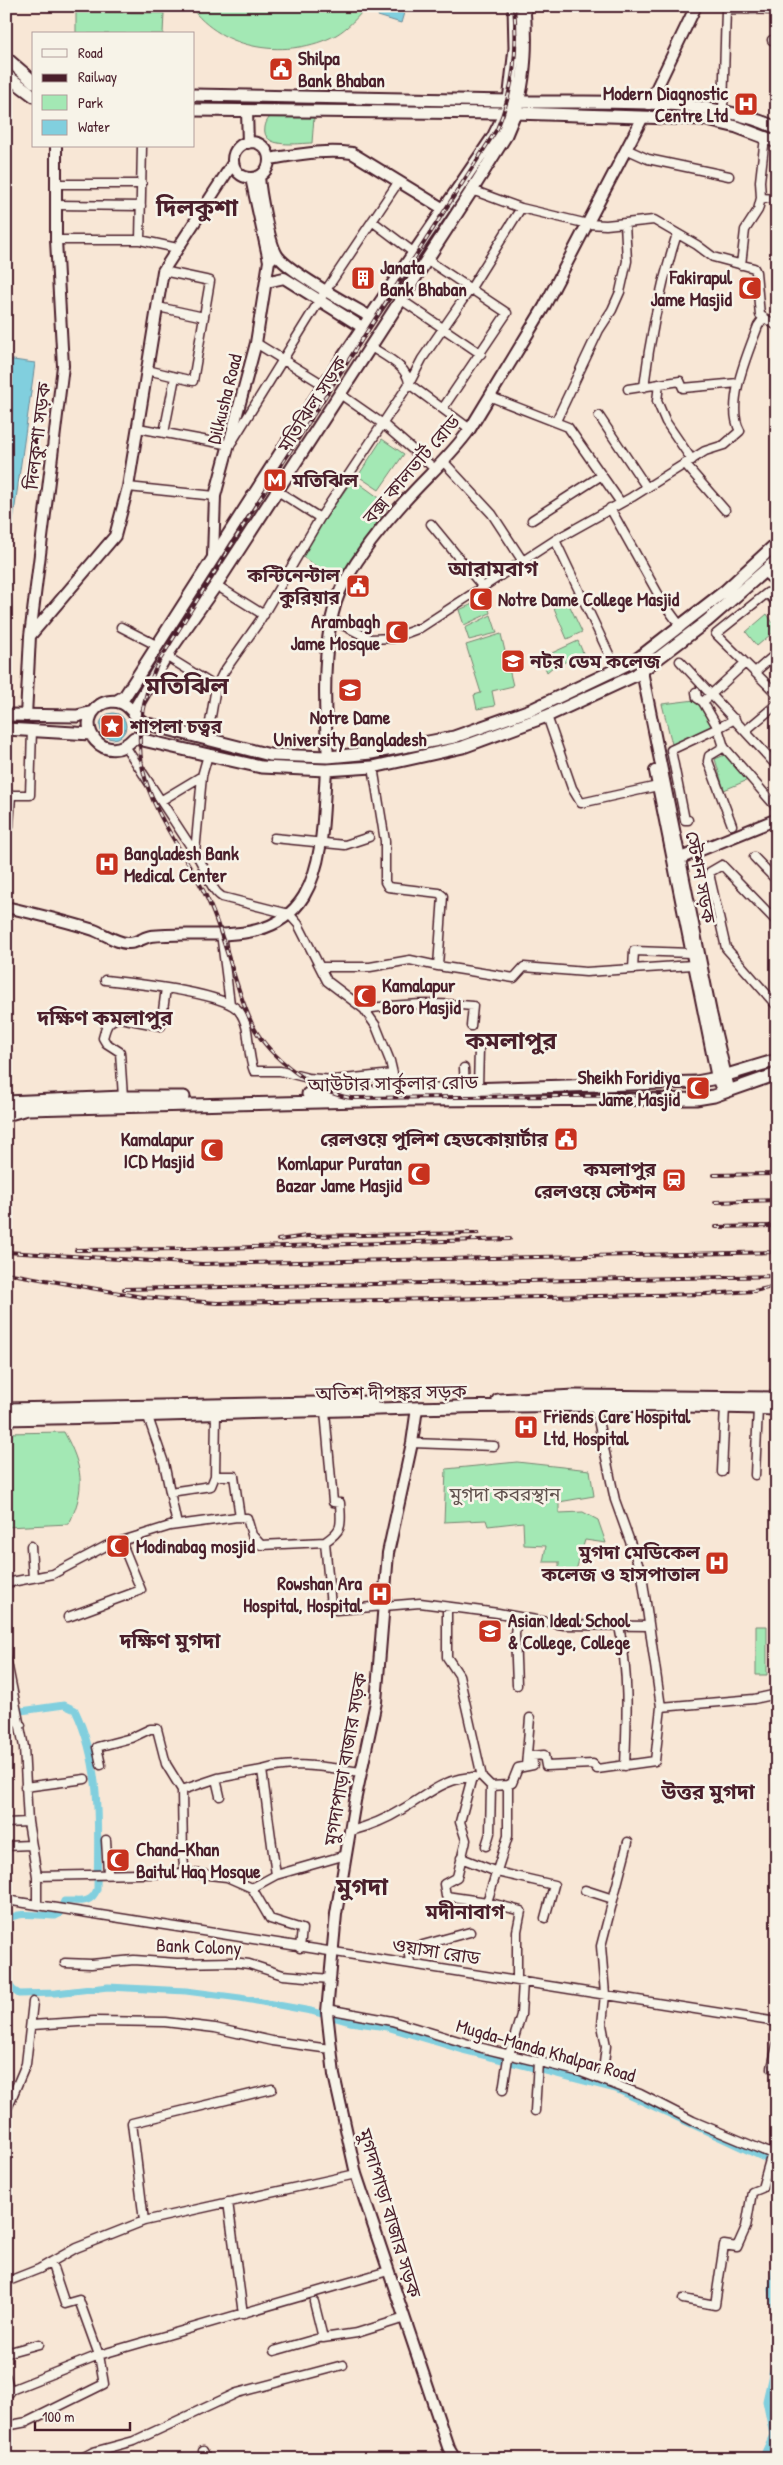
<svg xmlns="http://www.w3.org/2000/svg" width="783" height="2465" viewBox="0 0 783 2465" font-family="'Patrick Hand','Noto Sans Bengali',sans-serif">
	<rect width="100%" height="100%" fill="#f8e7d6"/>
	<filter id="ink" filterUnits="userSpaceOnUse"><feTurbulence type="fractalNoise" baseFrequency=".02" numOctaves="2"/><feDisplacementMap in="SourceGraphic" scale="10" xChannelSelector="R" yChannelSelector="G"/><feConvolveMatrix kernelMatrix="1 2 1 2 8 2 1 2 1" color-interpolation-filters="sRGB"/></filter>
	<g filter="url(#ink)">
		<path fill="#a3e8b4" stroke="#768470" d="M190,6H367C358,17 348,28 336,35C288,60 222,51 190,6Z
			M76,12L164,13L163,34H76Z
			M274,114L314,117L312,143C299,143 261,150 265,127C266,121 269,117 274,114Z
			M382,439L404,454L379,490L358,476Z
			M353,479L389,505L337,581L300,555Z
			M486,598L490,613L464,625L459,610Z
			M567,600L582,632L567,639L554,608Z
			M767,614L777,629L757,646L746,632Z
			M491,615L497,633L469,640L465,628Z
			M501,634L513,686L492,691L495,706L477,709L474,695L481,693L466,645Z
			M578,641L584,655L554,666L547,672L541,658Z
			M695,700L700,703L714,725L673,748L662,704Z
			M727,754L748,780L724,790L715,759Z
			M64,1432C83,1467 86,1488 69,1524L6,1527V1433Z
			M517,1462L590,1470L594,1496L559,1502V1513L583,1512L598,1520L606,1543L585,1540L574,1577H559V1562H543L546,1546L524,1545L523,1522L488,1526L486,1520L444,1522L446,1469Z
			M756,1626H767V1675H756Z"/>
		<path fill="#81cfde" stroke="#6b8996" d="M381,6H406L401,23L378,16Z
			M6,359L35,363L12,528L6,542Z
			M100 726a13 13 0 1 1 26 0a13 13 0 1 1-26 0Z"/>
		<g fill="none" stroke-linecap="round" stroke-linejoin="round">
			<path stroke="#81cfde" stroke-width="7" d="M6,1704L7,1708L14,1712L64,1705L75,1710C102,1766 98,1829 97,1889C91,1906 77,1900 64,1901L59,1914L55,1916C40,1916 17,1910 6,1921
				M6,1980L13,1990L19,1994L56,1993L108,1987L186,1991L240,1998L311,2011L350,2022L387,2027L463,2050L616,2089L777,2164
				M777,2254L772,2289L777,2323
				M762,2459L773,2435L766,2401L777,2352"/>
			<g stroke="#4a1f2b" stroke-width="11">
				<path id="street" d="M772,40H777
					M723,110L726,9L777,10
					M626,149L648,159L729,176
					M56,184H142
					M472,190L521,208L588,224L606,225L654,220L697,245L713,257L754,268L756,272L760,315L777,326
					M761,198L777,199
					M56,205L141,206
					M372,221L413,252
					M56,240H140L177,248
					M140,240L142,146
					M426,259L507,313L443,408
					M741,265L745,230L758,210L761,198L760,181L765,137
					M400,299L481,354
					M158,307L204,317
					M256,343L324,385
					M147,370L193,381L210,281L163,271
					M659,384L657,401L666,422L692,460
					M644,387C650,335 661,284 677,234
					M628,389L680,381L683,388L738,383
					M340,394L383,424L435,469
					M491,397L568,427L621,503
					M599,416L647,488
					M556,421L599,330L612,310L620,292L627,261L625,223
					M138,428L230,445L326,290L399,181
					M470,429L409,384L422,359L471,288L521,208
					M164,433L175,377
					M443,461L492,514L522,560
					M685,464L725,510
					M128,487L215,496
					M276,490L320,518
					M610,508L662,601L681,627
					M532,520L602,475
					M431,524L482,586
					M555,540L617,671
					M216,585L264,615
					M777,603L767,593L716,634L777,694
					M331,619L370,639L393,638L420,628L555,540L632,497L705,451L724,445L740,431C725,404 748,353 758,326L763,319
					M121,627L156,645
					M166,656L216,687
					M680,661L777,766
					M755,672L777,653
					M696,692L697,698L703,702L745,663
					M703,702L718,728L735,719
					M547,716L572,788L581,803L658,786
					M745,731L777,704
					M207,740L216,687L223,673L259,622L320,518L409,384C408,366 384,356 370,346
					M125,746L195,853
					M724,747L709,756L708,761L732,825
					M202,776L195,853C206,866 208,888 222,897L289,914L298,924L327,981L364,1009L376,1026L390,1061L397,1091
					M6,795H30L32,730
					M162,800L202,776L208,755
					M688,820H685L671,750L718,728L724,747L777,808
					M9,827L11,795
					M274,838L345,845L369,837
					M754,857L777,881
					M777,922L722,865L710,872V878L726,948L777,1006
					M221,933L230,1004
					M438,966L514,978L524,967L586,972L693,965
					M320,967H370L410,960L438,966L443,896L439,893L388,887L385,882V841L373,767
					M633,969L634,951L691,953
					M105,980C131,983 224,992 239,1011C252,1028 246,1052 254,1071H280L308,1078L334,1080L393,1074
					M364,1009C401,1004 436,1002 473,1006L471,1026
					M464,1068L465,1089
					M478,1088L479,1048
					M123,1097L120,1052L106,1043L103,1038C106,1027 107,1020 120,1018L161,1026L166,988
					M148,1417L164,1463L177,1525
					M412,1443L494,1446
					M722,1472L725,1406
					M755,1475L758,1408
					M215,1476L216,1415
					M170,1492L211,1486L215,1476H234L240,1517
					M325,1542C344,1529 341,1525 340,1503L333,1502L325,1411
					M325,1542L331,1606L336,1610L384,1606
					M31,1546L33,1578
					M6,1583L53,1574L106,1546L170,1526L237,1517L247,1518L252,1535L261,1545L325,1542
					M384,1606L420,1603L498,1613L564,1625L649,1626
					M447,1607V1657L459,1675L482,1777L491,1786L508,1785
					M68,1617L141,1590L121,1541
					M517,1617L515,1634L517,1685
					M619,1626C629,1673 627,1718 625,1766
					M6,1657L24,1747L28,1822L37,1876V1903
					M661,1707L754,1699L777,1694
					M6,1713L21,1725
					M101,1765L97,1747L131,1738L150,1729H157L166,1764L182,1790L183,1857L185,1873
					M526,1766L530,1718
					M262,1770C295,1760 328,1768 361,1772
					M472,1777L460,1822L466,1840L457,1877L444,1884L446,1896L487,1902L521,1911L517,1931V1980
					M216,1779L220,1796
					M25,1787L85,1779
					M182,1790L218,1778L262,1770L276,1875
					M6,1823L28,1822
					M351,1831C369,1826 385,1820 401,1810C426,1796 445,1777 475,1777
					M106,1840L108,1873
					M6,1846L31,1845
					M486,1846L490,1833L491,1786
					M461,1858L497,1872L554,1885L545,1918
					M37,1876L191,1873L227,1877L252,1888L270,1919L302,1929L300,1948
					M252,1888L276,1875L346,1855
					M585,1890L613,1899
					M6,1900L777,2022
					M487,1902L508,1836V1785L512,1783L518,1768L533,1765L532,1756L544,1755L546,1766L593,1764L597,1769L655,1761L661,1707L642,1575L615,1500L595,1406
					M410,1962L408,1949L470,1932
					M65,1963L91,1964L134,1960L177,1963L233,1962L249,1964L283,1975L330,1979
					M327,2009L392,2021L482,2048L581,2072L640,2094L693,2121L777,2156
					M32,2025L94,2021L165,2022L215,2028L272,2041L330,2049
					M772,2068L777,2045
					M602,2080L606,2046L602,2025L605,1994L601,1946L628,1842
					M503,2090L508,2058L521,2015L523,1981
					M6,2111L26,2064L33,2002
					M535,2111L538,2062
					M228,2202L243,2314
					M144,2221L132,2123L272,2089
					M6,2282L39,2269L76,2248L144,2221L356,2174
					M683,2299L715,2305L724,2245L737,2247L746,2227L752,2192L762,2188L772,2153
					M314,2302L323,2338L357,2333L405,2318
					M274,2351L323,2337
					M6,2353L39,2344
					M6,2377L10,2392
					M6,2392L99,2355L388,2271
					M6,2426L27,2422L104,2384L99,2355L79,2300L65,2304L51,2262
					M203,2451L207,2459
					M80,2459L93,2452L134,2441L237,2393L343,2365"/>
			</g>
			<g stroke="#4a1f2b" stroke-width="14">
				<path id="secondary" d="M649,104L696,6
					M247,112L248,143
					M233 160a18 18 0 1 1 36 0a18 18 0 1 1-36 0Z
					M269,159C296,155 324,149 352,153L442,208
					M259,176C260,192 269,242 277,255C287,271 350,305 369,316
					M251,178L269,261
					M266,282L284,278L362,327
					M213,556L215,496L256,343L269,261L276,254
					M764,571L777,582
					M30,636L115,536L128,487L163,271L233,163
					M642,671L711,1013L729,1089
					M26,716L30,636L63,366L56,240V146
					M328,757C324,707 320,625 345,581C361,553 382,526 404,502C426,477 451,456 470,429L544,307L643,117
					M655,771L717,1078L723,1092
					M676,860L777,819
					M6,907C36,914 65,921 94,930C104,934 119,944 129,943C137,943 144,937 151,936C203,929 271,950 304,896C325,860 323,810 326,770
					M417,1408L412,1443L388,1553L376,1702L355,1801L336,1914L327,2012L334,2075L356,2174L448,2447L455,2459"/>
			</g>
			<g stroke="#4a1f2b" stroke-width="15">
				<path id="primary" d="M524,6C527,42 526,79 515,113H505L509,101L519,102C598,103 705,95 777,128
					M6,58L34,82
					M6,75L34,96
					M194,95L509,101L515,48L514,6
					M777,543L725,591L636,660L533,709L454,737L371,753L328,757L270,755L144,723C135,718 132,707 122,703C115,700 106,701 100,705C71,725 106,769 134,738L261,767L326,770L373,767L463,747L547,716L636,675L707,621L777,560
					M117,701L125,696L324,385L493,137L505,113L194,110
					M133,712L166,656L216,585L472,190L505,137L515,113L703,119L737,127L777,142
					M6,715L77,716L93,712
					M6,729L91,734
					M308,1094L696,1082L717,1078L777,1060
					M6,1102L123,1097H184
					M6,1115L27,1109L402,1100L696,1099L714,1096L777,1074
					M498,1400L575,1396L777,1398
					M6,1409L372,1402
					M6,1419C263,1415 520,1398 777,1409"/>
			</g>
			<use href="#street" stroke="#f7f3e8" stroke-width="8"/>
			<use href="#secondary" stroke="#f7f3e8" stroke-width="10"/>
			<use href="#primary" stroke="#f7f3e8" stroke-width="11"/>
			<g stroke="#4a1f2b" stroke-width="4">
				<path id="rail" d="M514,6C518,50 514,89 497,129L273,478L158,663C143,696 135,733 143,770C153,815 185,853 205,894C226,936 233,984 253,1026C270,1058 316,1093 351,1098L679,1095
					M714,1175L777,1174
					M715,1202L777,1200
					M716,1227L777,1226
					M278,1240L307,1236L478,1233
					M76,1250L188,1249L510,1239
					M6,1252L202,1264L777,1252
					M6,1273L142,1297L217,1303L706,1294L754,1291L777,1286
					M124,1289L777,1276"/>
			</g>
			<use href="#rail" stroke="#f7f3e8" stroke-width="2" stroke-dasharray="5.5" stroke-linecap="butt"/>
		</g>
	</g>
	<defs>
		<g id="civic-square" transform="scale(1.25)"><rect x="-9" y="-9" width="18" height="18" rx="4" fill="#c8321e" stroke="#f7f3e8"/><path d="M-.6-6.5H3V-4.5H.6V-3L4-1V1h2V6H-6V1h2V-1L-.6-3ZM-1.2 2.5V6h2.4V2.5Z" fill="#fff"/></g>
		<g id="hospital-square" transform="scale(1.25)"><rect x="-9" y="-9" width="18" height="18" rx="4" fill="#c8321e" stroke="#f7f3e8"/><path d="M-5-5h3v3.5h4V-5h3V5h-3V1.5h-4V5h-3Z" fill="#fff"/></g>
		<g id="building-square" transform="scale(1.25)"><rect x="-9" y="-9" width="18" height="18" rx="4" fill="#c8321e" stroke="#f7f3e8"/><path d="M-4-6H4V6H1V3H-1V6H-4ZM-2.5-4.3h1.7v1.8h-1.7ZM.8-4.3h1.7v1.8H.8ZM-2.5-1h1.7V.8h-1.7ZM.8-1h1.7V.8H.8Z" fill="#fff"/></g>
		<g id="mosque-square" transform="scale(1.25)"><rect x="-9" y="-9" width="18" height="18" rx="4" fill="#c8321e" stroke="#f7f3e8"/><path d="M3.5-4.9A6 6 0 1 0 3.5 4.9A5 5 0 1 1 3.5-4.9Z" fill="#fff"/></g>
		<g id="metro-square" transform="scale(1.25)"><rect x="-9" y="-9" width="18" height="18" rx="4" fill="#c8321e" stroke="#f7f3e8"/><path d="M-5.5 5V-5H-3L0 0L3-5H5.5V5H3V-.5L0 4L-3-.5V5Z" fill="#fff"/></g>
		<g id="university-square" transform="scale(1.25)"><rect x="-9" y="-9" width="18" height="18" rx="4" fill="#c8321e" stroke="#f7f3e8"/><path d="M0-5L7-2L0 1L-7-2ZM-4 1L0 2.5L4 1V4Q0 6-4 4Z" fill="#fff"/></g>
		<g id="sight-square" transform="scale(1.25)"><rect x="-9" y="-9" width="18" height="18" rx="4" fill="#c8321e" stroke="#f7f3e8"/><path d="M0-6L1.8-2.2L6-1.7L2.9 1.2L3.7 5.4L0 3.3L-3.7 5.4L-2.9 1.2L-6-1.7L-1.8-2.2Z" fill="#fff"/></g>
		<g id="station-square" transform="scale(1.25)"><rect x="-9" y="-9" width="18" height="18" rx="4" fill="#c8321e" stroke="#f7f3e8"/><path d="M-3-6H3Q5-6 5-4V2Q5 4 3 4L4.5 6H3L1.5 4h-3L-3 6H-4.5L-3 4Q-5 4-5 2V-4Q-5-6-3-6ZM-3.5-4v3h7v-3ZM-3.5 1v1.5H-2V1ZM2 1v1.5H3.5V1Z" fill="#fff"/></g>
	</defs>
	<g fill-rule="evenodd">
		<use href="#civic-square" x="281" y="69"/>
		<use href="#hospital-square" x="746" y="104"/>
		<use href="#building-square" x="363" y="278"/>
		<use href="#mosque-square" x="750" y="288"/>
		<use href="#metro-square" x="275" y="480"/>
		<use href="#civic-square" x="358" y="586"/>
		<use href="#mosque-square" x="481" y="599"/>
		<use href="#mosque-square" x="397" y="632"/>
		<use href="#university-square" x="513" y="661"/>
		<use href="#university-square" x="350" y="690"/>
		<use href="#sight-square" x="112" y="726"/>
		<use href="#hospital-square" x="107" y="864"/>
		<use href="#mosque-square" x="365" y="996"/>
		<use href="#mosque-square" x="698" y="1088"/>
		<use href="#civic-square" x="566" y="1139"/>
		<use href="#mosque-square" x="212" y="1150"/>
		<use href="#mosque-square" x="419" y="1174"/>
		<use href="#station-square" x="674" y="1180"/>
		<use href="#hospital-square" x="526" y="1427"/>
		<use href="#mosque-square" x="118" y="1546"/>
		<use href="#hospital-square" x="717" y="1563"/>
		<use href="#hospital-square" x="380" y="1594"/>
		<use href="#university-square" x="490" y="1631"/>
		<use href="#mosque-square" x="118" y="1860"/>
	</g>
	<g text-anchor="middle" dominant-baseline="central" stroke-width="5" stroke-linejoin="round" paint-order="stroke">
		<g font-size="19" font-weight="bold" fill="#4a1f2b" stroke="#f7f3e8" text-anchor="start">
			<text x="298" y="58">Shilpa<tspan x="298" dy="22">Bank Bhaban</tspan></text>
			<text x="728" y="93" text-anchor="end">Modern Diagnostic<tspan x="728" dy="22">Centre Ltd</tspan></text>
			<text x="380" y="267">Janata<tspan x="380" dy="22">Bank Bhaban</tspan></text>
			<text x="732" y="277" text-anchor="end">Fakirapul<tspan x="732" dy="22">Jame Masjid</tspan></text>
			<text x="292" y="480">মতিঝিল</text>
			<text x="340" y="575" text-anchor="end">কন্টিনেন্টাল<tspan x="340" dy="22">কুরিয়ার</tspan></text>
			<text x="498" y="599">Notre Dame College Masjid</text>
			<text x="380" y="621" text-anchor="end">Arambagh<tspan x="380" dy="22">Jame Mosque</tspan></text>
			<text x="530" y="661">নটর ডেম কলেজ</text>
			<text x="350" y="717" text-anchor="middle">Notre Dame<tspan x="350" dy="22">University Bangladesh</tspan></text>
			<text x="130" y="726">শাপলা চত্বর</text>
			<text x="124" y="853">Bangladesh Bank<tspan x="124" dy="22">Medical Center</tspan></text>
			<text x="382" y="985">Kamalapur<tspan x="382" dy="22">Boro Masjid</tspan></text>
			<text x="680" y="1077" text-anchor="end">Sheikh Foridiya<tspan x="680" dy="22">Jame Masjid</tspan></text>
			<text x="194" y="1139" text-anchor="end">Kamalapur<tspan x="194" dy="22">ICD Masjid</tspan></text>
			<text x="548" y="1139" text-anchor="end">রেলওয়ে পুলিশ হেডকোয়ার্টার</text>
			<text x="402" y="1163" text-anchor="end">Komlapur Puratan<tspan x="402" dy="22">Bazar Jame Masjid</tspan></text>
			<text x="656" y="1169" text-anchor="end">কমলাপুর<tspan x="656" dy="22">রেলওয়ে স্টেশন</tspan></text>
			<text x="544" y="1416">Friends Care Hospital<tspan x="544" dy="22">Ltd, Hospital</tspan></text>
			<text x="136" y="1546">Modinabag mosjid</text>
			<text x="700" y="1552" text-anchor="end">মুগদা মেডিকেল<tspan x="700" dy="22">কলেজ ও হাসপাতাল</tspan></text>
			<text x="362" y="1583" text-anchor="end">Rowshan Ara<tspan x="362" dy="22">Hospital, Hospital</tspan></text>
			<text x="508" y="1620">Asian Ideal School<tspan x="508" dy="22">&amp; College, College</tspan></text>
			<text x="136" y="1849">Chand-Khan<tspan x="136" dy="22">Baitul Haq Mosque</tspan></text>
		</g>
		<g font-size="19" fill="#4a1f2b" stroke="#f7f3e8">
			<text transform="translate(224 399) rotate(-76)">Dilkusha Road</text>
			<text transform="translate(312 404) rotate(-57)">মতিঝিল সড়ক</text>
			<text transform="translate(37 436) rotate(-83)">দিলকুশা সড়ক</text>
			<text transform="translate(411 469) rotate(-49)">বক্স কালভার্ট রোড</text>
			<text transform="translate(701 877) rotate(79)">স্টেশন সড়ক</text>
			<text transform="translate(393 1083) rotate(-1)">আউটার সার্কুলার রোড</text>
			<text transform="translate(391 1392) rotate(-1)">অতিশ দীপঙ্কর সড়ক</text>
			<text transform="translate(345 1759) rotate(-80)">মুগদাপাড়া বাজার সড়ক</text>
			<text transform="translate(199 1946) rotate(2)">Bank Colony</text>
			<text transform="translate(436 1951) rotate(9)">ওয়াসা রোড</text>
			<text transform="translate(546 2050) rotate(16)">Mugda-Manda Khalpar Road</text>
			<text transform="translate(390 2213) rotate(73)">মুগদাপাড়া বাজার সড়ক</text>
		</g>
		<g font-size="19" fill="#60514d" stroke="#f7f3e8">
			<text x="505" y="1494">মুগদা কবরস্থান</text>
		</g>
		<g font-size="20" font-weight="bold" fill="#4a1f2b" stroke="#f7f3e8">
			<text x="465" y="1911">মদীনাবাগ</text>
		</g>
		<g font-size="21" font-weight="bold" fill="#4a1f2b" stroke="#f7f3e8">
			<text x="493" y="568">আরামবাগ</text>
			<text x="105" y="1017">দক্ষিণ কমলাপুর</text>
			<text x="170" y="1640">দক্ষিণ মুগদা</text>
			<text x="708" y="1791">উত্তর মুগদা</text>
		</g>
		<g font-size="24" font-weight="bold" fill="#4a1f2b" stroke="#f7f3e8">
			<text x="197" y="207">দিলকুশা</text>
			<text x="187" y="685">মতিঝিল</text>
			<text x="511" y="1040">কমলাপুর</text>
			<text x="362" y="1886">মুগদা</text>
		</g>
	</g>
	<rect width="783" height="2465" fill="none" stroke="#f7f3e8" stroke-width="25"/>
	<rect x="12" y="12" width="758" height="2440" fill="none" stroke="#4a1f2b" stroke-width="2" filter="url(#ink)"/>
	<rect x="32" y="32" width="162" height="115" fill="#f7f3e8" stroke="#b29e9c"/>
	<rect x="42" y="49" width="25" height="8" fill="#f7f3e8" stroke="#b29e9c"/>
	<text x="78" y="58" font-size="15" fill="#4a1f2b">Road</text>
	<rect x="42" y="74" width="25" height="8" fill="#4a1f2b" stroke="#b29e9c"/>
	<text x="78" y="82" font-size="15" fill="#4a1f2b">Railway</text>
	<rect x="42" y="95" width="25" height="15" fill="#a3e8b4" stroke="#b29e9c"/>
	<text x="78" y="108" font-size="15" fill="#4a1f2b">Park</text>
	<rect x="42" y="120" width="25" height="15" fill="#81cfde" stroke="#b29e9c"/>
	<text x="78" y="132" font-size="15" fill="#4a1f2b">Water</text>
	<path d="M35 2422v8h95v-8" fill="none" stroke="#4a1f2b" stroke-width="2.5"/>
	<text x="42" y="2422" font-size="15" fill="#4a1f2b" stroke="#f7f3e8" stroke-width="4" paint-order="stroke">100 m</text>
</svg>
